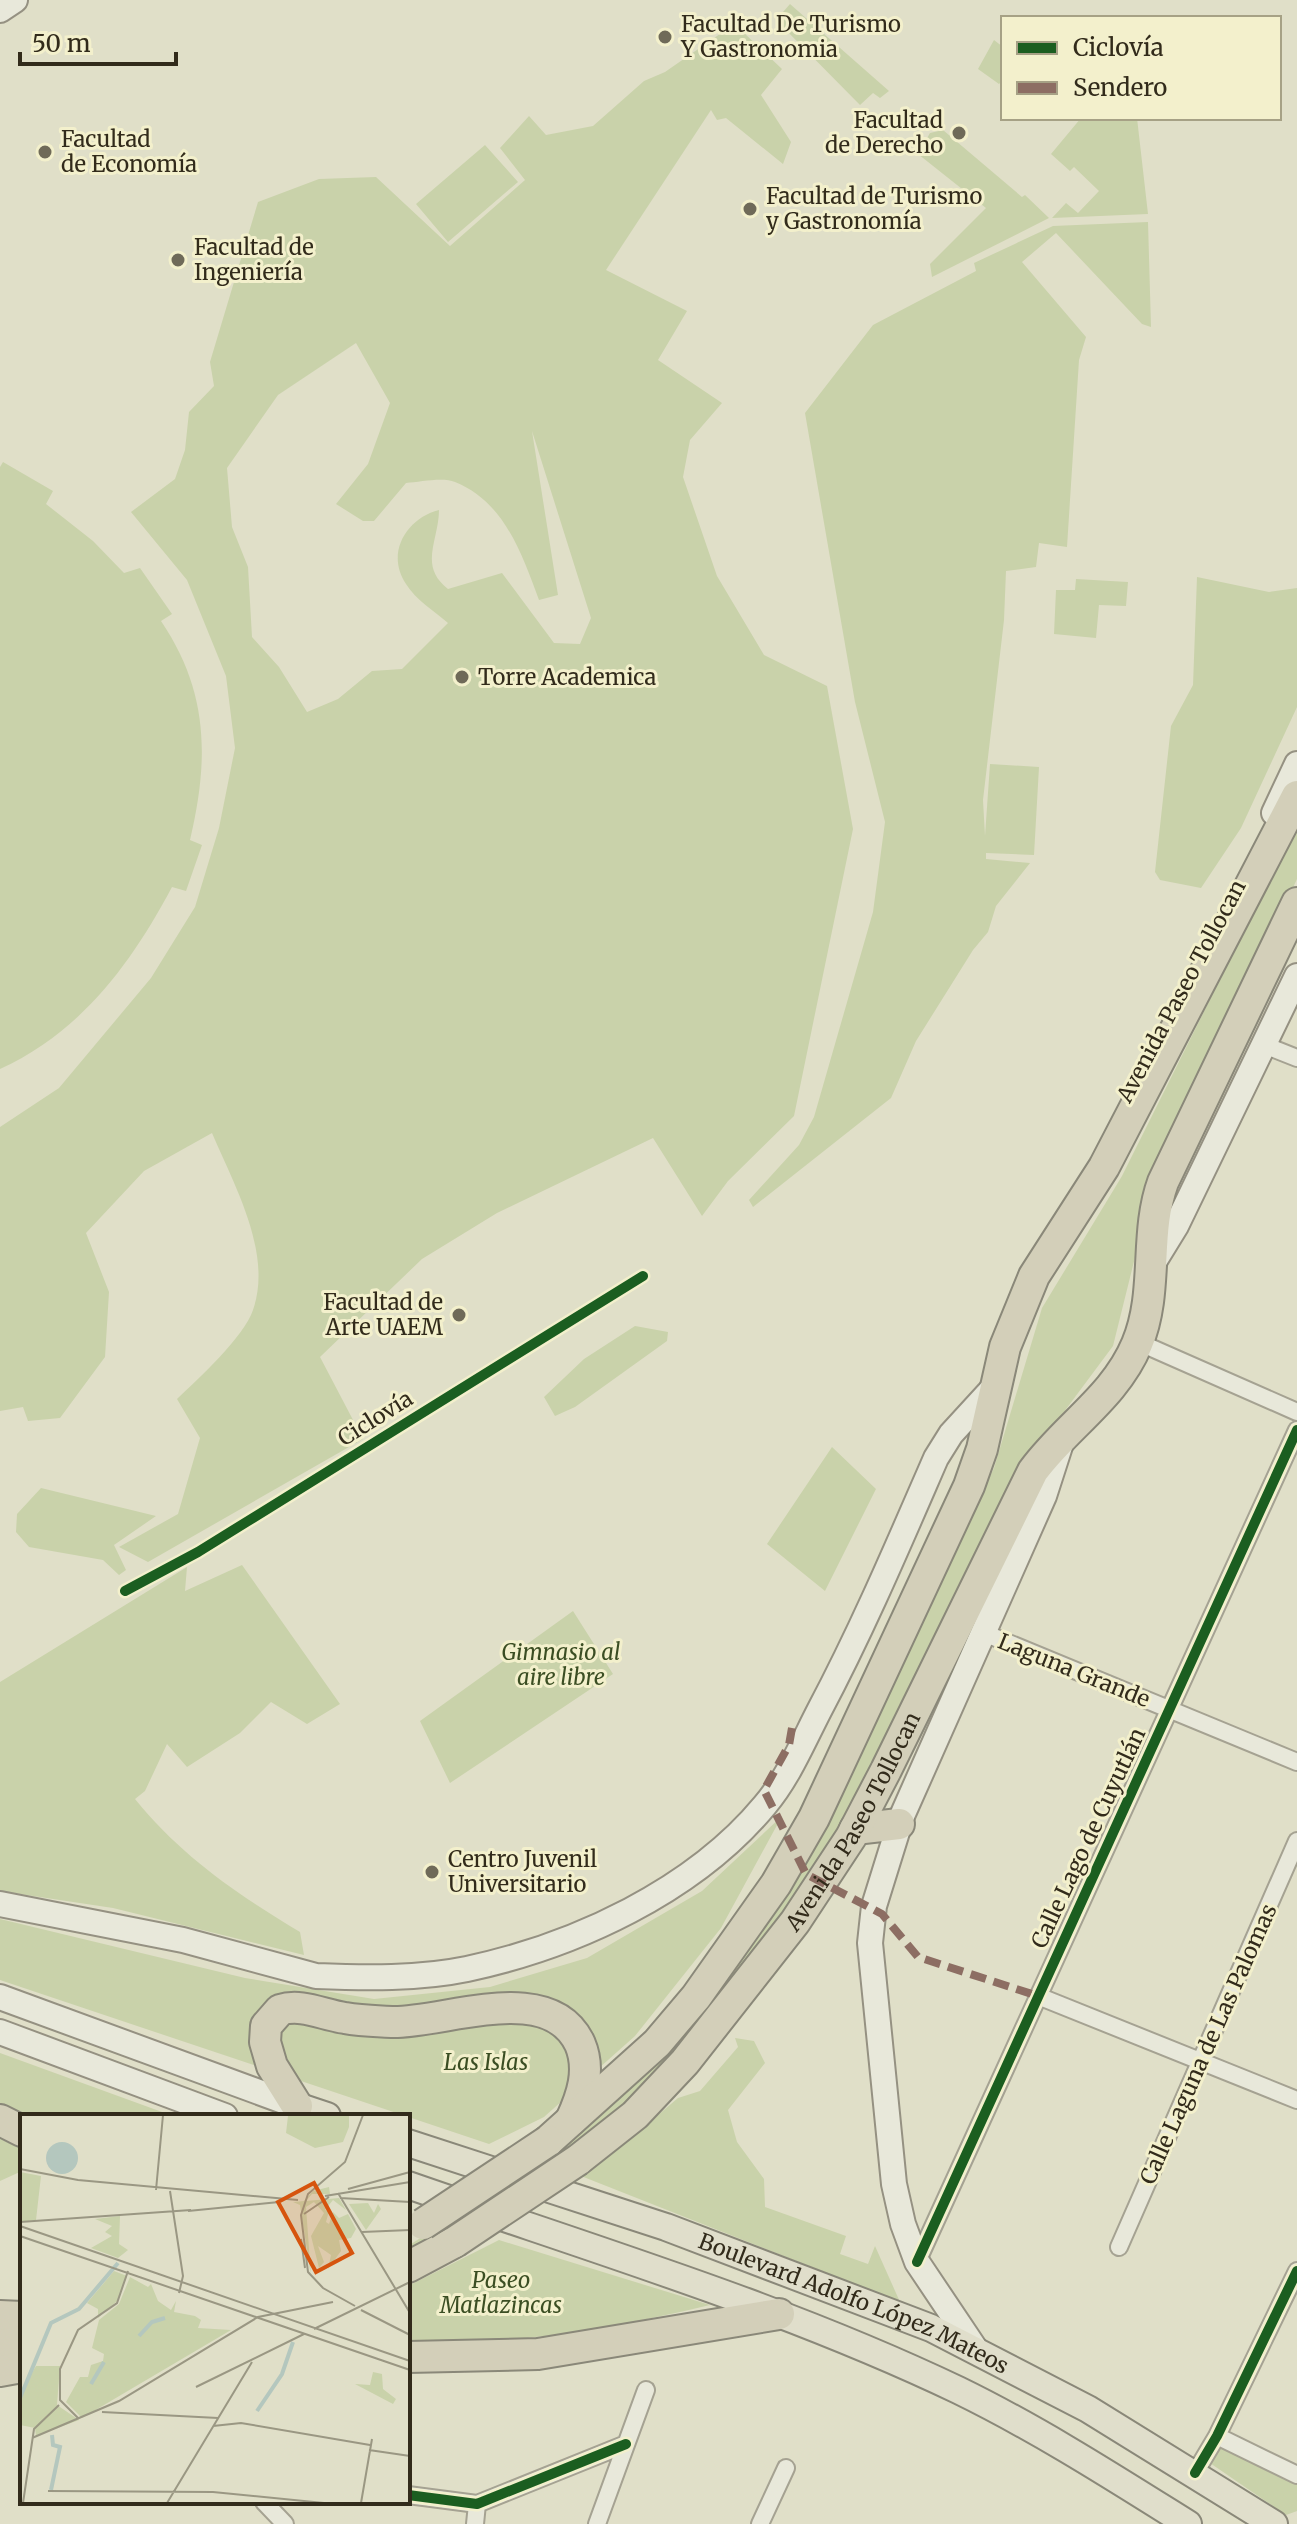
<svg xmlns="http://www.w3.org/2000/svg" width="1297" height="2524" viewBox="0 0 1297 2524" font-family="Merriweather,serif">
	<rect width="100%" height="100%" fill="#e0dfc8"/>
	<path fill="#c9d2aa" fill-rule="evenodd" d="M790,4L889,91L880,98L873,93L860,105L776,20Z
		M727,29L742,31L782,69L761,95L791,142L783,164L726,118L717,120L711,110L606,270L687,311L658,360L722,403L690,440L683,477L717,576L764,655L827,686L853,829L794,1116L728,1181L702,1216L653,1138L497,1213L422,1259L320,1357L363,1439L148,1562L119,1547L178,1514L200,1438L177,1399C198,1379 244,1337 253,1310C273,1253 234,1185 212,1133L144,1171L86,1233L109,1292L105,1357L60,1418L28,1421L23,1407L0,1411V1127L59,1088L151,978L195,907L219,828L235,748L226,676L187,580L131,512L175,479L185,450L189,412L214,386L210,362L258,202L319,179L376,177L450,246L525,180L500,148L529,116L546,135L593,126L644,81L665,72ZM356,343L390,403L368,464L336,504L363,521H374L406,483C420,482 443,477 455,482C505,502 522,555 539,600L558,595L532,431L591,618L580,644L554,643L502,573L448,589C418,566 439,540 439,510C407,518 385,553 406,584C416,600 434,611 448,623L402,669L372,671L338,699L307,712L279,667L252,637L248,567L232,527L227,468L278,395Z
		M994,40L1003,47V80L999,84L978,69Z
		M1081,118H1137L1148,214L1052,218L1066,203L1078,213L1099,191L1074,167L1070,171L1051,154Z
		M943,130L1022,197L1025,195L1049,218L932,277L930,264L986,208L918,154L930,133Z
		M485,145L518,182L448,242L416,204Z
		M1148,222L1151,327L1142,324L1056,233L1022,262L1086,337L1079,360L1067,547L1039,543L1036,567L1006,571L1004,620L983,800L985,836L990,764L1039,767L1034,855L986,853V859L1030,863L996,906L988,932L973,950L916,1041L891,1098L753,1207L749,1200L799,1145L814,1117L873,912L885,822L855,702L805,413L873,325L976,271L974,263L1053,226Z
		M3,462L53,491L46,504L93,541L124,573L140,568L172,614L161,621C209,692 209,759 190,840L202,845L186,891L172,887C131,964 81,1032 0,1069V467Z
		M1197,577L1269,592L1297,588V707L1241,828L1201,888L1160,880L1155,872L1171,726L1193,685Z
		M1076,579L1128,582L1126,606L1099,605L1096,638L1054,634L1056,590H1075Z
		M1297,825V879L1149,1201L1113,1346L1020,1471L878,1765L791,1918L647,2086L579,2147L408,2256V2246L524,2171L643,2071L733,1971L808,1849L994,1468L1042,1308L1122,1176Z
		M635,1326L668,1332L667,1341L575,1407L555,1416L544,1397L584,1359Z
		M832,1447L876,1489L825,1591L767,1544Z
		M41,1488L156,1516L114,1545L126,1570L119,1575L103,1560L29,1547L16,1532L17,1514Z
		M242,1565L340,1704L307,1724L271,1702L240,1733L187,1767L167,1744L145,1791L135,1799C181,1856 238,1895 300,1932L304,1955L113,1908L0,1891V1682L187,1567L185,1591Z
		M573,1611L613,1674L450,1783L420,1721Z
		M782,1816L721,1928L635,2036L544,2117L489,2144L0,1980V1919L245,1978L374,1999L490,1987L587,1958L702,1891Z
		M735,2038L754,2041L765,2063L728,2110L737,2142L764,2179L765,2207L846,2236L840,2254L868,2264L875,2246L900,2302L581,2176L596,2156L624,2144L678,2098L700,2091L738,2047Z
		M0,2053L173,2116H22L0,2106Z
		M0,2139L22,2149V2171L0,2181Z
		M499,2240L710,2305C604,2330 517,2346 408,2340V2286Z
		M1222,2447L1297,2484V2511L1286,2515L1210,2463Z"/>
	<g fill="none" stroke-linecap="round" stroke-linejoin="round">
		<g stroke="#a5a292" stroke-width="20">
			<path id="street" d="M1264,1045L1297,1058
				M1138,1342L1297,1412
				M984,1633L1297,1762
				M1038,1996L1297,2100
				M1119,2247L1297,1841
				M917,2262L1297,1430
				M1217,2436L1297,2475
				M1195,2473L1217,2436L1297,2271
				M408,2495L477,2504L626,2444
				M264,2502L285,2524
				M475,2524L477,2504
				M597,2524L646,2390
				M760,2524L786,2468"/>
		</g>
		<g stroke="#959182" stroke-width="28">
			<path id="secondary" d="M0,10L15,0
				M1274,813L1297,764
				M1152,1265L1176,1226L1297,976
				M0,1904L183,1940L316,1976C365,1978 419,1979 467,1969C575,1946 694,1891 765,1805C788,1778 803,1742 819,1711C863,1628 899,1543 936,1458L951,1434L995,1386
				M0,1997L297,2106
				M0,2032L225,2116
				M974,2347L917,2262L903,2224L894,2184L870,1943L874,1906L902,1816L1044,1496L1063,1437"/>
		</g>
		<g stroke="#8a8879" stroke-width="30">
			<g id="primary">
				<path d="M297,2106L327,2116"/>
				<path id="s1" d="M408,2143L666,2227L931,2328L1088,2409L1274,2524"/>
				<path d="M408,2185C592,2249 782,2306 958,2390C1038,2429 1113,2477 1188,2524"/>
			</g>
		</g>
		<g stroke="#8a8879" stroke-width="34">
			<g id="highway">
				<path d="M855,1829L899,1824"/>
				<path d="M297,2106L272,2066L265,2042L266,2026L280,2010C302,2003 323,2015 345,2018C361,2021 377,2021 394,2022C448,2022 550,1979 580,2044C591,2070 582,2096 571,2120"/>
				<path d="M0,2120L22,2131"/>
				<path d="M548,2141L657,2043L696,1997L776,1884L814,1818L969,1486L982,1449L1005,1347L1034,1276L1104,1167L1297,796"/>
				<path id="s2" d="M578,2160L635,2115L685,2062L795,1922L851,1837L886,1770L1033,1471C1066,1426 1115,1397 1137,1344C1159,1292 1144,1234 1163,1182L1297,903"/>
				<path d="M408,2267L455,2242"/>
				<path d="M0,2316L22,2317"/>
				<path d="M0,2345L22,2341"/>
				<path d="M408,2357L538,2354L779,2314"/>
				<path d="M0,2371L22,2367"/>
			</g>
		</g>
		<use href="#street" stroke="#e8e8da" stroke-width="16"/>
		<use href="#secondary" stroke="#e8e8da" stroke-width="24"/>
		<use href="#primary" stroke="#e0decb" stroke-width="26"/>
		<use href="#highway" stroke="#d3cfb9" stroke-width="30"/>
		<g stroke="#8a8879" stroke-width="34" stroke-linecap="butt">
			<path id="highway-bridge" d="M423,2224L548,2141
				M455,2242L578,2160"/>
		</g>
		<use href="#highway-bridge" stroke="#d3cfb9" stroke-width="30"/>
		<path stroke="#8d6e63" stroke-width="8" stroke-dasharray="16 8" stroke-linecap="butt" d="M792,1728L789,1745L764,1790L806,1874L882,1914L918,1957L1038,1996"/>
		<g stroke="#f3f0cc" stroke-width="15">
			<path id="cycleway" d="M125,1591L198,1552L643,1276
				M917,2262L1297,1430
				M1195,2473L1217,2436L1297,2271
				M408,2495L477,2504L626,2444"/>
		</g>
		<use href="#cycleway" stroke="#1b5e20" stroke-width="10"/>
	</g>
	<g fill="#6f6a58" stroke="#f3f0cc" stroke-width="3">
		<circle cx="665" cy="37" r="8"/>
		<circle cx="959" cy="133" r="8"/>
		<circle cx="45" cy="152" r="8"/>
		<circle cx="750" cy="209" r="8"/>
		<circle cx="178" cy="260" r="8"/>
		<circle cx="462" cy="677" r="8"/>
		<circle cx="459" cy="1315" r="8"/>
		<circle cx="432" cy="1872" r="8"/>
	</g>
	<g text-anchor="middle" dominant-baseline="central" stroke-width="6" stroke-linejoin="round" paint-order="stroke">
		<g font-size="22" fill="#322b1b" stroke="#f3f0cc" text-anchor="start">
			<text x="681" y="24">Facultad De Turismo<tspan x="681" dy="25">Y Gastronomia</tspan></text>
			<text x="943" y="120" text-anchor="end">Facultad<tspan x="943" dy="25">de Derecho</tspan></text>
			<text x="61" y="139">Facultad<tspan x="61" dy="25">de Economía</tspan></text>
			<text x="766" y="196">Facultad de Turismo<tspan x="766" dy="25">y Gastronomía</tspan></text>
			<text x="194" y="247">Facultad de<tspan x="194" dy="25">Ingeniería</tspan></text>
			<text x="478" y="677">Torre Academica</text>
			<text x="443" y="1302" text-anchor="end">Facultad de<tspan x="443" dy="25">Arte UAEM</tspan></text>
			<text x="448" y="1859">Centro Juvenil<tspan x="448" dy="25">Universitario</tspan></text>
		</g>
		<g font-size="22" fill="#322b1b" stroke="#f3f0cc">
			<text transform="translate(1181 991) rotate(-62)">Avenida Paseo Tollocan</text>
			<text transform="translate(375 1418) rotate(-32)">Ciclovía</text>
			<text transform="translate(1074 1670) rotate(22)">Laguna Grande</text>
			<text stroke="none"><textPath href="#s2" startOffset="440">Avenida Paseo Tollocan</textPath></text>
			<text transform="translate(1088 1838) rotate(-65)">Calle Lago de Cuyutlán</text>
			<text transform="translate(1208 2044) rotate(-66)">Calle Laguna de Las Palomas</text>
			<text stroke="none"><textPath href="#s1" startOffset="474">Boulevard Adolfo López Mateos</textPath></text>
		</g>
		<g font-size="22" font-style="italic" fill="#3b4e23" stroke="#f3f0cc">
			<text x="561" y="1652">Gimnasio al<tspan x="561" dy="25">aire libre</tspan></text>
			<text x="486" y="2062">Las Islas</text>
			<text x="501" y="2280">Paseo<tspan x="501" dy="25">Matlazincas</tspan></text>
		</g>
	</g>
	<g transform="translate(20 2114)">
		<rect width="390" height="390" fill="#e0dfc8"/>
		<path d="M261,1H329V13L323,28L295,34L266,19L268,2ZM0,58L21,62L16,106L0,108ZM309,73L310,80H292L286,87L319,84L326,96L313,86L305,96L309,97L306,108L309,110L313,98L319,104L328,100L336,115L331,124L319,126L321,137L308,155L311,141L298,132L304,148L299,154L291,122L304,99L294,88L286,93L291,162L280,91L273,88L284,87L293,77ZM348,89L354,99L358,90L361,95L346,116L329,90ZM100,102L99,130L108,136L98,144L71,134L92,122L85,118L92,112L75,105ZM94,157L107,162L97,187L78,204V195L67,189ZM110,163L128,173L131,170L138,187L151,196L156,187L154,198L175,202L181,206L178,214L211,216L62,304L46,288L60,263H68L71,251L83,247L84,240L72,234L79,206L99,190ZM16,252H40L37,291L59,306L16,322L15,314L0,311V279ZM353,258L362,260L363,275L376,285L373,290L335,270L350,271Z" fill="#c9d2aa"/>
		<path d="M26 44a16 16 0 1 1 32 0a16 16 0 1 1-32 0Z" fill="#b4c7be"/>
		<path fill="none" stroke="#b4c7be" stroke-width="4" d="M119,222L132,208L145,204M71,270L84,248M0,284L31,209L59,195L98,149M237,297L262,260L273,228M31,376L40,333L33,331L32,321"/>
		<path fill="none" stroke="#9a9783" stroke-width="2" d="M0,55L58,66L278,86M328,75L390,58M136,76L143,1M150,77L163,162L159,179M318,79L390,199M305,82L390,68M320,84L390,88M168,97L259,88M284,100L309,83M0,108L171,96M0,112L390,247M342,118L390,116M0,122L390,256M281,125L285,154M335,192L303,174L288,158L281,101L288,80L325,48L343,1M341,196L390,221M294,215L390,168M176,273L284,220M82,298L198,304M59,305L40,286V255L58,216L97,189L108,157M193,312L221,309L350,331M12,324L99,287L238,203L313,188M349,336L390,342M28,377L193,378L304,389M3,389L14,315L39,291M147,389L232,248M341,389L352,325"/>
		<path fill="#d6540e" fill-opacity="0.15" stroke="#d6540e" stroke-width="4" d="M294,69L332,139L296,158L258,88Z"/>
		<rect width="390" height="390" fill="none" stroke="#322b1b" stroke-width="4"/>
	</g>
	<rect x="1001" y="16" width="280" height="104" fill="#f3f0cc" stroke="#a6a185" stroke-width="2"/>
	<rect x="1017" y="42" width="40" height="12" fill="#1b5e20" stroke="#a6a185" stroke-width="2"/>
	<text x="1073" y="56" font-size="24" fill="#322b1b">Ciclovía</text>
	<rect x="1017" y="82" width="40" height="12" fill="#8d6e63" stroke="#a6a185" stroke-width="2"/>
	<text x="1073" y="96" font-size="24" fill="#322b1b">Sendero</text>
	<path d="M20 52v12h156v-12" fill="none" stroke="#322b1b" stroke-width="4"/>
	<text x="32" y="52" font-size="24" fill="#322b1b" stroke="#f3f0cc" stroke-width="6" paint-order="stroke">50 m</text>
</svg>
